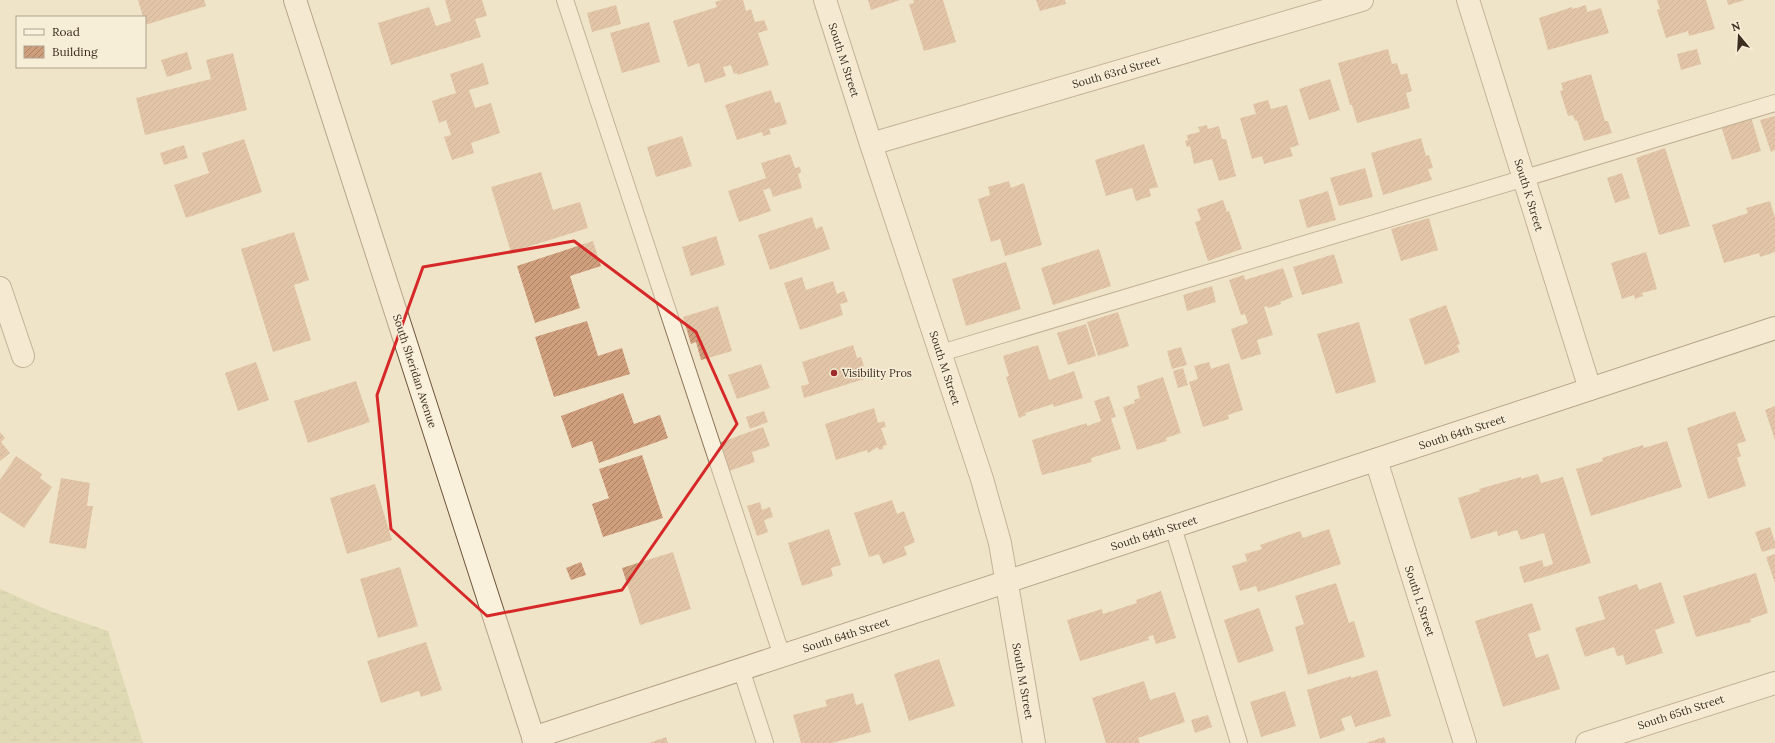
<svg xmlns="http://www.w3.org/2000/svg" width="1775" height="743" viewBox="0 0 1775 743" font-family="Lora,serif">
	<defs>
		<pattern id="wetland-marsh" width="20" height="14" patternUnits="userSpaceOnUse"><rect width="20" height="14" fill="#c9cf9b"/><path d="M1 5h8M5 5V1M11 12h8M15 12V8" fill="none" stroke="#aeb285"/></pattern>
		<pattern id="building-hatch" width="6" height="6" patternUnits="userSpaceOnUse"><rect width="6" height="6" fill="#cf9f7d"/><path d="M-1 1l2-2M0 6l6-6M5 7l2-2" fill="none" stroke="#a98266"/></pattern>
	</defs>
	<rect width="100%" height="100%" fill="#f0e4c8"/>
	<path fill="url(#wetland-marsh)" d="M0,589L50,611L108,631L143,743H0Z"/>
	<path fill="url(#building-hatch)" d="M138,0H204L206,6L145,25V17H143Z
		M445,0H482L487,16L475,19L481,37L391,65L378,23L429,7L436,26L451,21Z
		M722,0H743L746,11L751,9L755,22L764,20L768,30L758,33L769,65L738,75L737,73L734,74L731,65L723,67L726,76L705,83L699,63L688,67L673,21L717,7L715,2Z
		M868,0H900L871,10Z
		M913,0H943L956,42L924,51L909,4L914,3Z
		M1036,0H1065L1066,4L1040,11Z
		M1657,0H1706L1715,29L1689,36L1688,31L1666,38L1657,10L1660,9Z
		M1727,0H1745L1728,5Z
		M616,5L621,24L592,32L587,13Z
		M1586,5L1587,12L1601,8L1609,33L1548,50L1539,18L1572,7L1573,9Z
		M649,22L660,62L622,73L610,33Z
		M1388,49L1392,64L1397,63L1401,75L1407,73L1412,91L1406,93L1410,108L1357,123L1352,105H1350L1338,63Z
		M1697,49L1701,64L1681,70L1677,54Z
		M187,52L192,69L167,77L161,60Z
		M233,53L247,110L145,135L136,98L211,79L206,60Z
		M483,63L489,84L469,90L475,108L491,103L500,133L471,143L474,153L452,160L444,137L451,135L446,120L439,123L432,101L456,93L450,74Z
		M1591,74L1605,121H1608L1612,133L1584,141L1577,120L1575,121L1573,115L1568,116L1560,91L1563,90L1561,83Z
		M1330,79L1340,110L1309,120L1299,89Z
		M771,90L775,103L780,102L787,124L769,129L771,134L763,136L762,132L737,140L725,105Z
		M1268,100L1271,109L1287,105L1299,145L1290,148L1293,156L1264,164L1262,156L1252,159L1240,118L1256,114L1253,104Z
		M1775,116V150L1771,152L1760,120Z
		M1751,117L1761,151L1732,160L1721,126Z
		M1207,125L1208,129L1219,126L1222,139H1226L1236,176L1219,181L1212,159L1194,164L1190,146L1187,147L1185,141L1188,140L1187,135L1200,132L1198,127Z
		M682,136L692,166L656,177L647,147Z
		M1421,138L1426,156L1429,155L1433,168L1428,169L1432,180L1383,195L1371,153Z
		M244,139L262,192L186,218L174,185L209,173L202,153Z
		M1144,144L1158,187L1149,189L1151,196L1136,201L1132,188L1106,196L1095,160Z
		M184,145L188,158L164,165L160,153Z
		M1665,148L1690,226L1659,235L1636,158Z
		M790,154L795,168L800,167L801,172L798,174L802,188L773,197L770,188L763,190L771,211L739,222L728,191L766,178L761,163Z
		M1365,168L1373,197L1339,206L1330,178Z
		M541,172L553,210L580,202L588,228L511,252L491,187Z
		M1622,173L1630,198L1615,203L1607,178Z
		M1009,181L1011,188L1024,183L1042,245L1005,256L1000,239L991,242L978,199L990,195L988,187Z
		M1328,191L1336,220L1307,228L1299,200Z
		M1223,200L1227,212L1229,211L1242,249L1208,261L1195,222L1201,220L1197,209Z
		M1770,201L1775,218V252L1760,257L1759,253L1724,263L1712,225L1748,213L1746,208Z
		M812,217L816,229L822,226L830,249L770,270L758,235Z
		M1429,218L1438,250L1401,261L1391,229Z
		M294,232L309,280L294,285L311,340L273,352L241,249Z
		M716,236L725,265L691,276L682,247Z
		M593,241L601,266L570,276L580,308L535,323L517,266Z
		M1099,249L1111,286L1053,305L1041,268Z
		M1646,252L1657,289L1642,293L1643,296L1635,299L1634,295L1622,299L1611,263Z
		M1334,254L1343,283L1302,295L1293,267Z
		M1006,262L1021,309L966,326L952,279Z
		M1283,268L1293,297L1280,302L1281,304L1268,308L1267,306L1264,307L1273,335L1257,340L1261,354L1241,360L1231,329L1248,323L1245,314L1241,315L1229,280L1244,275L1245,280Z
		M802,277L806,290L833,281L837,294L844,291L848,302L840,304L843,315L800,330L784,283Z
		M1212,286L1216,302L1187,311L1183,295Z
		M1446,305L1460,344L1457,345L1460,352L1425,365L1409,319Z
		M718,306L732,351L701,360L696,342L691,344L683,317Z
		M1118,312L1129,346L1098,356L1087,322Z
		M587,321L598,356L622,348L630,374L554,397L535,337Z
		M1359,322L1376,382L1336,394L1317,334Z
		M1086,324L1096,356L1068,365L1057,333Z
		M853,345L857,358L861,357L864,366L860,367L864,379L804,398L801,386L809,384L802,362Z
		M1038,345L1049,380L1074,371L1083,398L1054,407L1053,404L1025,413L1026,415L1019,418L1006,377L1009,376L1003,356Z
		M1181,347L1187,365L1172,369L1167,351Z
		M256,362L269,400L238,411L225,373Z
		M1209,362L1211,369L1229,363L1243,410L1228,415L1229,419L1203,427L1189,382L1198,379L1194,366Z
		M761,364L770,388L737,399L728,375Z
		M1183,368L1188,385L1178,388L1173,371Z
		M1163,377L1181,433L1166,438L1167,441L1137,450L1123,407L1135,403L1134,400L1140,398L1137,386Z
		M356,381L370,422L308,443L294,401Z
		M623,393L634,424L660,415L668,438L599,463L592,441L572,448L561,416Z
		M1109,396L1116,417L1111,418L1121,449L1091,458L1092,462L1042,475L1032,440L1087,423V426L1101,421L1094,401Z
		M1775,406V440L1765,410Z
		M874,408L878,423L884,421L886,427L881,428L887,445L883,446V449L879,450L878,447L868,453L867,450L836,460L825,424Z
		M764,411L768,422L750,429L746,417Z
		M1735,411L1746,441L1737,444L1741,456L1737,458L1746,486L1708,499L1687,428Z
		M763,427L770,446L752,452L755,462L729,471L719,443Z
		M0,432L5,438L1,442L10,453L0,461Z
		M1667,441L1682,487L1591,516L1576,469L1603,461L1602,458L1643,445L1644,448Z
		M642,455L663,518L603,537L592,504L609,498L599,469Z
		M16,456L42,474L40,478L52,487L24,528L0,512V480Z
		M1538,474L1541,483L1563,477L1591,563L1524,583L1519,567L1542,560L1544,567L1553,564L1544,533L1521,540L1517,530L1498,536L1497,531L1471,539L1458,498L1480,491L1479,489L1521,477V479Z
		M61,478L90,483L87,506H93L86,549L49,543Z
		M375,484L392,540L347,554L330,498Z
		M892,500L897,514L904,511L915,542L904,547L907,555L883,564L879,554L869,557L854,513Z
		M760,502L762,510L770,507L773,517L764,520L768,532L757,536L747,506Z
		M1770,527L1775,542V548L1762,552L1755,532Z
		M829,529L841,565L831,568L833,576L802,586L788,543Z
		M1329,529L1341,564L1258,592L1256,586L1240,591L1232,566L1247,561L1245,554L1262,549L1260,545L1300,531L1303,538Z
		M673,552L691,609L640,625L622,568Z
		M1775,554V583L1766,557Z
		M581,562L586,575L571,580L566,568Z
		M400,567L418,626L378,638L360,579Z
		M1756,573L1768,613L1750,619L1751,622L1696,637L1683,596Z
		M1661,582L1675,623L1655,630L1663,653L1626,665L1623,655L1617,656L1614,647L1585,657L1575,628L1605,619L1598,597L1637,584L1639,590Z
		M1336,583L1349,623L1354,621L1365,657L1308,675L1295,627L1304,624L1295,596Z
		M1161,591L1176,638L1156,644L1153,635L1148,637L1149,640L1080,661L1067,620L1102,609L1103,614L1137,603L1136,600Z
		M1532,603L1541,630L1528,634L1536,658L1548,654L1560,689L1503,707L1475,621Z
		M1259,608L1274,651L1238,663L1224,620Z
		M426,642L442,690L421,697L419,691L381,703L367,661Z
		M939,659L955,706L909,721L894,674Z
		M1377,670L1391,716L1355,727L1351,715L1341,719L1345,730L1320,739L1307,690L1351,676V678Z
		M1144,681L1150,700L1175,692L1185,722L1138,738L1140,743H1106L1092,698Z
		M1285,691L1296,726L1261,737L1250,702Z
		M853,693L856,705L863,703L871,732L832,743H801L793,715L827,706L825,700Z
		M1208,715L1212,727L1195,733L1191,720Z
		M666,737L668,743H649Z
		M1384,737L1386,743H1366Z"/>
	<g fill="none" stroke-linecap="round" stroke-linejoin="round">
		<g stroke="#8d765c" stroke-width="18">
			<path id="lane" d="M565,0L782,656
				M941,353L1775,103
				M1173,527L1239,743
				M741,669L765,743"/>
		</g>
		<g stroke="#8d765c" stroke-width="24">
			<path id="street" d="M825,0L871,144L982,479L1000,543L1034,743
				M1468,0L1590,389
				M871,144L1362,0
				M0,288L23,356
				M1376,460L1465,743
				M1587,743L1775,683"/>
		</g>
		<g stroke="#6f573f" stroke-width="24">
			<path id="secondary" d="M295,0L535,743
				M533,738L1775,328"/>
		</g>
		<use href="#lane" stroke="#faf1dc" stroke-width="16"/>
		<use href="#street" stroke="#faf1dc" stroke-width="22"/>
		<use href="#secondary" stroke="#faf1dc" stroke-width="22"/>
	</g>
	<path d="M0 0H1775V743H0ZM574,241L696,332L737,424L622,590L487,616L391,529L377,395L423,267Z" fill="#f0e4c8" fill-opacity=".55" fill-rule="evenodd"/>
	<path fill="none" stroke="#d62828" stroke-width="3" stroke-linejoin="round" d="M574,241L696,332L737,424L622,590L487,616L391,529L377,395L423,267Z"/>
	<circle fill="#9e2a2b" stroke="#f7eed8" stroke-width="1.5" cx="834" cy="373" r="4"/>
	<g text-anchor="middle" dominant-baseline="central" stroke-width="3" stroke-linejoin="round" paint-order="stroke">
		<g font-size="11" fill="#3d2e20" stroke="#f7eed8">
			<text transform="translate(844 60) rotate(72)">South M Street</text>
			<text transform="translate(1116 72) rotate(-16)">South 63rd Street</text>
			<text transform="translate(1529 195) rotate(73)">South K Street</text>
			<text transform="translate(945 368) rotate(72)">South M Street</text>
			<text transform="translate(415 371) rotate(72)">South Sheridan Avenue</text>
			<text transform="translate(1462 432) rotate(-18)">South 64th Street</text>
			<text transform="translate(1154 533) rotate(-18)">South 64th Street</text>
			<text transform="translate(1420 601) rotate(72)">South L Street</text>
			<text transform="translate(846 635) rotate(-18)">South 64th Street</text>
			<text transform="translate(1023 681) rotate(80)">South M Street</text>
			<text transform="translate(1681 712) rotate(-18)">South 65th Street</text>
		</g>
		<g font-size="11" fill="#3d2e20" stroke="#f7eed8" text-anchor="start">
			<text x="842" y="373">Visibility Pros</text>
		</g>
	</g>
	<rect x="16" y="16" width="130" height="52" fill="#f7eed8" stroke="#ada18e"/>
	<rect x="24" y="29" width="20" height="6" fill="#faf1dc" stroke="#ada18e"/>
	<text x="52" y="36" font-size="12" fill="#3d2e20">Road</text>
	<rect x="24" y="46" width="20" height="12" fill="url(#building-hatch)" stroke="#ada18e"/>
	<text x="52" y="56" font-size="12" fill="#3d2e20">Building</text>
	<g transform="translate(1739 36) rotate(342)" stroke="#f7eed8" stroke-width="3" paint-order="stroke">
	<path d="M0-3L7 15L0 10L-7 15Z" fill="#3d2e20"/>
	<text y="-6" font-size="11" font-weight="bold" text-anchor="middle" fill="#3d2e20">N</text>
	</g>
</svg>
